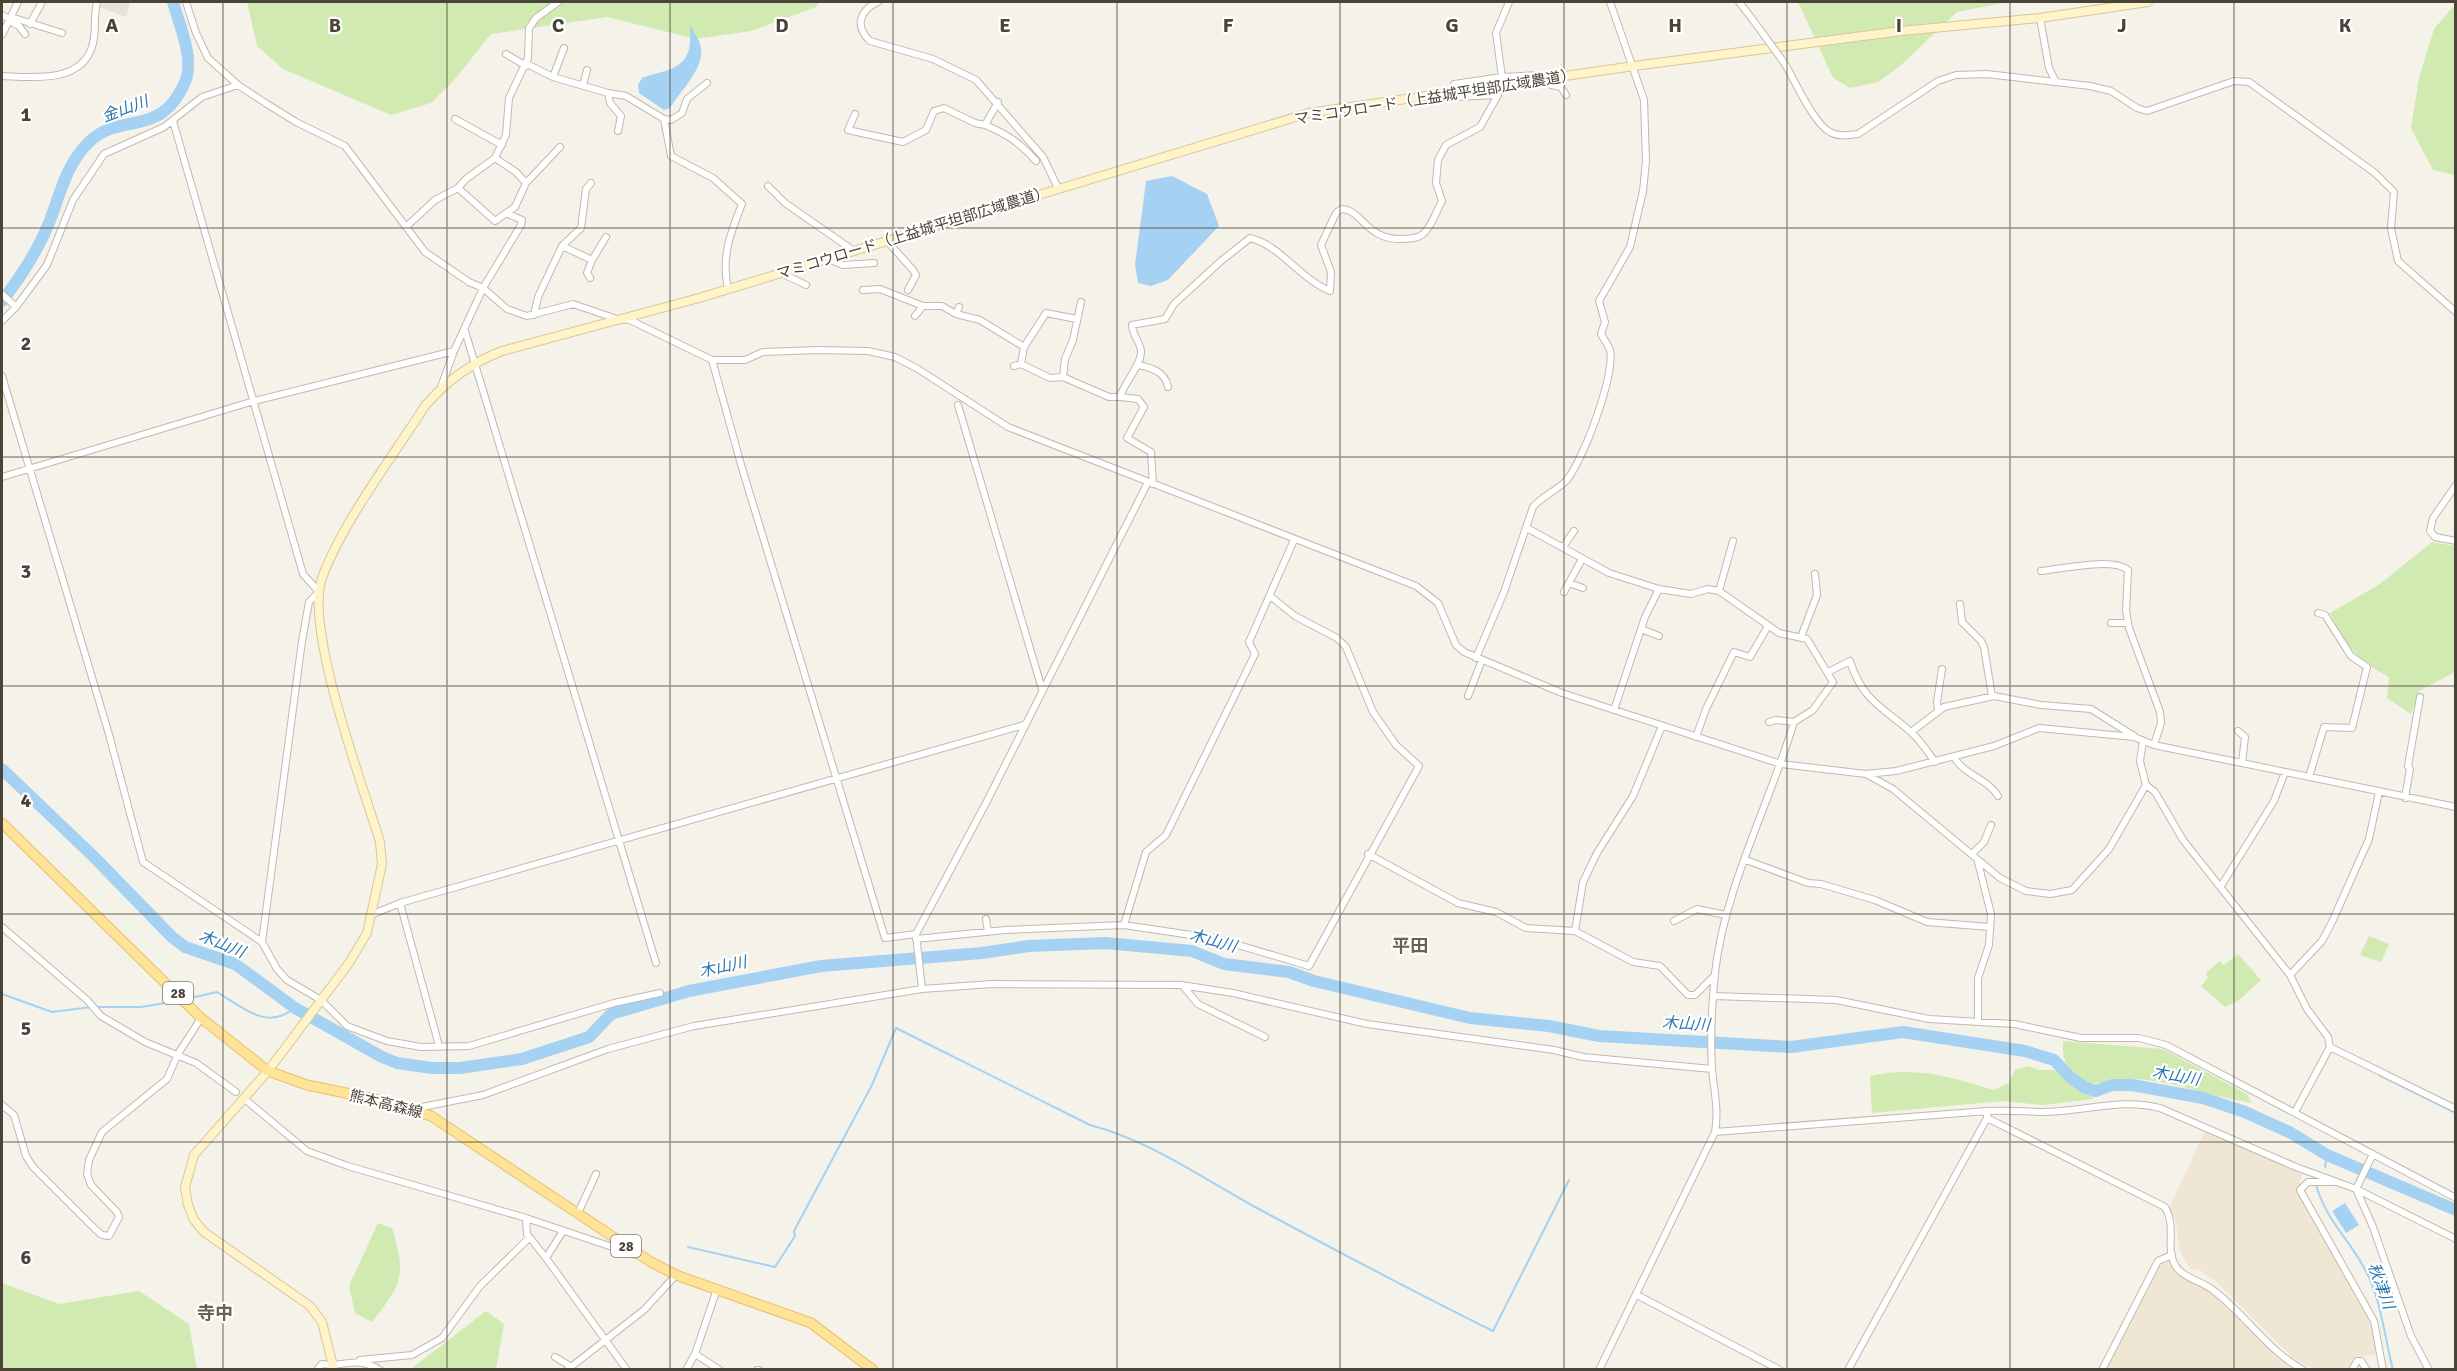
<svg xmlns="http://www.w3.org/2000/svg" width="2457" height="1371" viewBox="0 0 2457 1371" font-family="Signika,'Noto Sans JP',sans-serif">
	<rect width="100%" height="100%" fill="#f5f2ea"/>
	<path fill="#e5e1db" d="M102,2H130L126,17L100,7Z"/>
	<path fill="#efe7d4" d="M2205,1131L2303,1171L2298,1191L2370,1319L2377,1355L2354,1357L2348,1369H2314L2295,1360L2213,1279L2197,1269H2190L2180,1251L2175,1218L2169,1208Z
		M2169,1261L2177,1275L2208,1290L2291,1369L2105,1370L2159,1266Z"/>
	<path fill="#d0eab2" d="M247,2H820L816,7L751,31L696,39L607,17L491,34L456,78L431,103L391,115L283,69L257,46Z
		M1798,2H2008L1957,12L1899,67L1878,82L1850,88L1833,78Z
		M2453,7H2455V175L2433,170L2411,128L2419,78L2434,29Z
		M2432,542L2455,546V672L2419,691L2411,714L2387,698L2389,677C2355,659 2348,647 2330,613L2380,584Z
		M2369,936L2389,944L2381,962L2360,955Z
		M2238,954L2261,980L2238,1001L2225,1007L2201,986L2208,978L2206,973L2219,961L2224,965Z
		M2063,1041L2163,1049L2247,1094L2252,1103C2213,1097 2177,1082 2137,1079C2124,1078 2103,1085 2091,1083C2070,1078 2061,1060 2063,1041Z
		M2029,1066L2039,1070H2054L2064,1075L2074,1086L2093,1095V1099L2042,1105L2003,1101L1872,1113L1870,1076C1917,1066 1950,1077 1993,1090L2009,1083L2015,1070Z
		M378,1223L392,1228C406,1275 403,1283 372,1322L355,1313L349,1286Z
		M2,1283L59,1304L139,1291L189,1324L197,1369H2Z
		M486,1311L504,1324L496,1369H411Z"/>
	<path fill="#a5d2f3" d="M691,25C693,32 700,40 701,48C704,69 680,91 670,108L664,110L639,93L638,85L642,78C660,71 684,71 689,49C691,41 689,33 691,25Z
		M1172,176L1207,194L1219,226L1168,280L1151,286L1138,283L1135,265L1146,181Z
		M2345,1203L2359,1225L2346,1233L2332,1211Z"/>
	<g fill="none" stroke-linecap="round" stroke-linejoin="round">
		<path stroke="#a5d2f3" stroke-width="2" d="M2,994L52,1012L91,1007H141L177,1001
			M186,999L217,992C244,1008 266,1031 295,1008
			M2379,1075L2456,1113
			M2325,1167L2327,1155
			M2316,1185C2327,1221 2344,1233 2362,1264C2381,1295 2384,1335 2393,1370
			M688,1247L775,1267L795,1236L794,1231L872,1085L896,1028L1090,1125C1151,1141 1202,1178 1257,1208C1335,1250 1414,1292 1493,1331L1569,1180"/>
		<path stroke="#a5d2f3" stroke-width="12" d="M2,301C20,278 38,250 49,223C60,195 66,164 89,142C121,111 161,139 185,82C195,59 179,24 173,2
			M2,769L93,856L172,937L185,947L235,964L295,1008L382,1057L397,1063L432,1068H460L522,1059L589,1037L611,1014L689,991L821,966L982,953L1029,946L1105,943L1192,951L1224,964L1289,972L1314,981L1470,1018L1549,1026L1599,1036L1791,1047L1903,1032L2025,1051L2054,1060L2071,1078L2084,1087L2096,1091L2112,1085H2132L2203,1098L2245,1112L2291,1133L2327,1155L2456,1210"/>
		<g stroke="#c1baac" stroke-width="8">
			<path id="street" d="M186,2L196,33L208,58L238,85L267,104L296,122L345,146L425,252L469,282L483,288L454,351L441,387
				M878,2C860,10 854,26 870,41L933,59L976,80L1043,157L1058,188
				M1739,2L1753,20
				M2,15L10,19
				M11,17L62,33
				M2040,18L2049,68L2056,82
				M9,21L19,26L25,34
				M30,24L42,2
				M2,35L18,2
				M506,54L526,66
				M527,64L553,77L564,48
				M1785,64C1795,81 1814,124 1830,132C1838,137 1849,135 1858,134L1938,81L1956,75L1987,74L2090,86L2111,91L2137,108L2147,111L2234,81L2249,82L2375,173L2394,192L2391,228L2398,261L2456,312
				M2,76C31,77 80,84 92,47C97,32 93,17 97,2
				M553,77L608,93L610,103L621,116L618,131
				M1502,77L1541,75L1551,85L1561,87L1566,95
				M583,85L587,70
				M608,93L626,96L664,119L671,120L682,113L687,99L707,83
				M855,114L848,130L903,142L926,130L934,111L944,108L975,123L985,125L998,102
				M455,119L502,145
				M664,119L671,156L713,178L742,204C730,234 721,257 728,289
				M173,121L303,574L319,592L309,602L302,641L262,942
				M985,125C1007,134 1020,143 1036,161
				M495,158L516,172L526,183L560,147
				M768,186L785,203L854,251
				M458,188L495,221L515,207L526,183
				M508,214L522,220L521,225L483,288L507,309L527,316L573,304L617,319L630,320L712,360H745L763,352L817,350L868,351L895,357L918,369L1008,427L1416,586L1438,603L1456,645L1464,652L1562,693L1781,764L1866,774L1896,771L1994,746L2039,728L2134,737L2154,745L2456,807
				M407,226L435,200L458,188L466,179L495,158L506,135L509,98L528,58L529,28L536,18L558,2
				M887,241L913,270L916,275L908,290
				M562,246L581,228L586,189L591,183
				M828,259L843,265L874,263
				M781,273L806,285
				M590,278L587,273L592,260
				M863,290L880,289L923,306H942L956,314L959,307
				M2,294L16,307
				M956,314L980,320L1024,347
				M534,315L538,297L562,246L592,260L606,237
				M915,316L923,306
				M2,321L16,307L47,265L73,200L104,154L164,127L202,97L238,85
				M465,331L656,963
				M712,360L742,468L885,938L916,934
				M1021,364L1024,347L1046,313L1077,319
				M1138,365C1153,368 1165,372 1168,387
				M1014,366L1021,364L1050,378L1063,377L1109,397H1120
				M2,376L108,731L143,862L262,942L277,969L287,980L321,1000L347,1026L387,1041L421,1047L469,1046L614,1003L660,993
				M1063,377L1065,359L1073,340L1081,302
				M958,405L1042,689
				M2,477L254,401L454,351
				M1153,484L1151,452L1127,438L1144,407L1138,399L1120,397C1125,381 1140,367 1141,353C1142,343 1132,336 1132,325L1165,319L1174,304L1221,261L1250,238C1280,245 1299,278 1330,291L1331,272L1321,245L1336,213L1341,209C1362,209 1366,240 1401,239C1408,239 1417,239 1423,234C1432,227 1436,211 1442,201L1436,183L1438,160L1446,145L1480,127L1498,95L1454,97V84L1502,77L1496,33L1509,2
				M2456,485L2433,518L2430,531L2435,537L2456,541
				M1527,528L1609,573L1659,589L1691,594L1708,589L1719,591L1779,633L1807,639L1833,682L1813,710L1794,722C1770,803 1724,889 1715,973C1712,1004 1710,1038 1712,1069C1714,1091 1719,1110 1715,1132L1599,1370
				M1563,547L1574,531
				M2041,571C2061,569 2113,557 2128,570L2126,611L2129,628L2160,712L2161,723L2154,745
				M1569,583L1583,588
				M1719,591L1733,541
				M1564,592L1582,559
				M1960,604L1962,622L1981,641L1984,647L1992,696
				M2111,623H2128
				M1641,629L1659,636
				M1801,637L1817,595L1815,574
				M1476,658L1504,592L1533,507C1542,496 1556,491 1566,481C1583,461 1615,376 1610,350C1608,345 1604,339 1601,334L1605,322L1599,301L1630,247L1643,191L1646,161L1644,100L1610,2
				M1828,672L1850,661C1862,700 1882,707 1911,732C1920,740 1928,752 1935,762
				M1468,696L1482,660
				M1614,710L1645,617L1659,589
				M1938,711L1937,702L1942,669
				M1769,722L1776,720L1794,722
				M2238,731L2245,737L2242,763
				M1911,732L1944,707L1994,696L2041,705L2091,709L2134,736
				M1696,737L1706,709L1734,652L1750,657L1768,626
				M2143,741L2140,761L2146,785L2155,792L2183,840L2290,975
				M1954,757C1964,775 1988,779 1998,796
				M1866,774L1893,789L2000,878L2026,891L2050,894L2072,890L2109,849L2146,785
				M2309,777L2324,727L2352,728L2367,667L2351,656L2325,615L2318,613
				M2379,792L2369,839L2332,922L2322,941L2290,975L2307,1009L2328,1037L2330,1047L2456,1109
				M2405,798L2410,769L2408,766L2420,697
				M1368,854L1458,903L1496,912L1526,928L1575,931L1633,962L1660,966L1688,995H1695L1714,976
				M1972,854L1984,842L1991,825
				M1746,860L1808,883L1821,884L1875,900L1927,922L1990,927
				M1978,862L1991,914L1989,945L1978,978V1021
				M2221,886L2274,801L2285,772
				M400,903L438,1042
				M373,914L400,903L1024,725
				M986,919L988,932
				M1674,921L1697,909L1726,915
				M1124,925L1146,852L1166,835L1255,654L1249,642L1294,540
				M2,927L87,1000L101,1016L145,1042L196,1063L236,1092
				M1575,931L1583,882L1597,853L1633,796L1662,726
				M916,939L1005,930L1124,925L1218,939L1309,966L1419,766L1396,745L1373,712L1346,647L1337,638L1295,616L1270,596
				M1182,985L1198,1004L1265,1037
				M922,989L916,934L986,803L1148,482
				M1714,996L1836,1000L1929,1019L2014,1024L2081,1038H2139L2166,1045L2456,1198
				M247,1101L307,1151L348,1166L526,1218L636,1255
				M2,1105L14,1115L26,1156L33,1167L95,1229L102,1235L109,1236L119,1217L117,1212L91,1185L87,1174L89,1160L102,1132L167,1079L178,1054L201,1018
				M412,1109L483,1095L608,1049L694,1026L922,989L992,984L1181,985L1233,993L1367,1024L1554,1050L1583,1057L1712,1069
				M1987,1111V1118L2165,1207C2177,1227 2165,1248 2175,1265C2182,1278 2202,1281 2213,1290C2245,1314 2267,1350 2303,1370
				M2295,1112L2330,1047
				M1715,1132L1987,1111C2005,1110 2021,1111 2039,1112C2081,1113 2119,1097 2160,1108L2296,1167L2356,1189L2456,1239
				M2373,1154L2356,1189L2373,1227L2411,1336L2429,1370
				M2333,1182H2308L2300,1190L2374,1321L2383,1370
				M578,1213L596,1174
				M526,1218L527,1234L546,1258
				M563,1231L546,1258L627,1370
				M1637,1295L1780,1370
				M695,1354L720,1370
				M555,1357L570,1366
				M360,1360L412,1355L442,1338L480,1286L529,1238
				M317,1370L322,1364C344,1368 356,1355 380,1370
				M567,1370L644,1310L676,1275
				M686,1370L695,1354L717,1289
				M757,1370H759
				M1848,1370L1987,1118
				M2102,1370L2158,1261L2172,1255
				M2352,1370L2357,1361H2361L2367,1370"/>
		</g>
		<g stroke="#d7c799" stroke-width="10">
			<path id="secondary" d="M334,1370L322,1322L310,1306L204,1232L194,1220L188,1205L185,1187L194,1155L268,1071L349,963L367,933L382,864L380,842C363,786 304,628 322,578C342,523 393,456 425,406C447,380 471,363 502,351L699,298L1309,113L1634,66L1901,31L2040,18L2148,2"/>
		</g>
		<g stroke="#e8c265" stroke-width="11">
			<path id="primary" d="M2,823L201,1018L268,1071L307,1085L389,1102L431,1116L651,1262L676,1275L811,1323L873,1370"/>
		</g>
		<use href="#street" stroke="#fff" stroke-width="6"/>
		<use href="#secondary" stroke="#fff3ca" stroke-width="8"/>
		<use href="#primary" stroke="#ffe399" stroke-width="9"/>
		<g stroke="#c1baac" stroke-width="8" stroke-linecap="butt">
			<path id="street-bridge" d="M1753,20L1785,64"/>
		</g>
		<use href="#street-bridge" stroke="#fff" stroke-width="6"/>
	</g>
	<path fill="none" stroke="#4a4337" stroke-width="1.5" stroke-opacity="0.55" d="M223,2V1370M447,2V1370M670,2V1370M893,2V1370M1117,2V1370M1340,2V1370M1564,2V1370M1787,2V1370M2010,2V1370M2234,2V1370M2,228H2456M2,457H2456M2,686H2456M2,914H2456M2,1142H2456"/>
	<g text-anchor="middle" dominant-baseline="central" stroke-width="4.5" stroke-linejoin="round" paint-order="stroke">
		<g fill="#fff" stroke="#807b73" stroke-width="1.5">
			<rect x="163" y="982" width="30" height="22" rx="4.5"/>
			<rect x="611" y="1235" width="30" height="22" rx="4.5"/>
		</g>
		<g font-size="14" font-weight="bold" fill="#4a4337">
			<text x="178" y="993">28</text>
			<text x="626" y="1246">28</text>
		</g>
		<g font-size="15" fill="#4a4337" stroke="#fff">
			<text transform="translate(1435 97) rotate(-9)">マミコウロード（上益城平坦部広域農道）</text>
			<text transform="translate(913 233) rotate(-17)">マミコウロード（上益城平坦部広域農道）</text>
			<text transform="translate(386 1104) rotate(14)">熊本高森線</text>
		</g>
		<g font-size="16" font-style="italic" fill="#2b78b2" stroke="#fff">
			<text transform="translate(125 109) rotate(-20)">金山川</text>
			<text transform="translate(1213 941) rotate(15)">木山川</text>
			<text transform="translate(222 944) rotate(22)">木山川</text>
			<text transform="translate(723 967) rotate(-12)">木山川</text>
			<text transform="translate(1686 1024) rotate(3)">木山川</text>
			<text transform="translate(2176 1076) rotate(10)">木山川</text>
			<text transform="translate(2381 1286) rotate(70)">秋津川</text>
		</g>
		<g font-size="18" font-weight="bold" fill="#6d614e" stroke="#fff">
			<text x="1410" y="946">平田</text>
			<text x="215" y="1313">寺中</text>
		</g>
	</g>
	<g font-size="20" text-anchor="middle" font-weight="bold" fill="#4a4337" stroke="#fff" stroke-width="4.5" stroke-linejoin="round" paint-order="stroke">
		<text x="112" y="32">A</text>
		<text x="335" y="32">B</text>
		<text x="558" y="32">C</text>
		<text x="782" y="32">D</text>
		<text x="1005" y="32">E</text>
		<text x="1228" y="32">F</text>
		<text x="1452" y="32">G</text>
		<text x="1675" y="32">H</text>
		<text x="1899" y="32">I</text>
		<text x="2122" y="32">J</text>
		<text x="2345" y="32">K</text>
		<text x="26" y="121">1</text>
		<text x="26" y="350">2</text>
		<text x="26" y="578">3</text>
		<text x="26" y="807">4</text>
		<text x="26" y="1035">5</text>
		<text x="26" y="1264">6</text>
	</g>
	<rect width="2457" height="1371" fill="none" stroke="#4a4337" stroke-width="6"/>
</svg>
